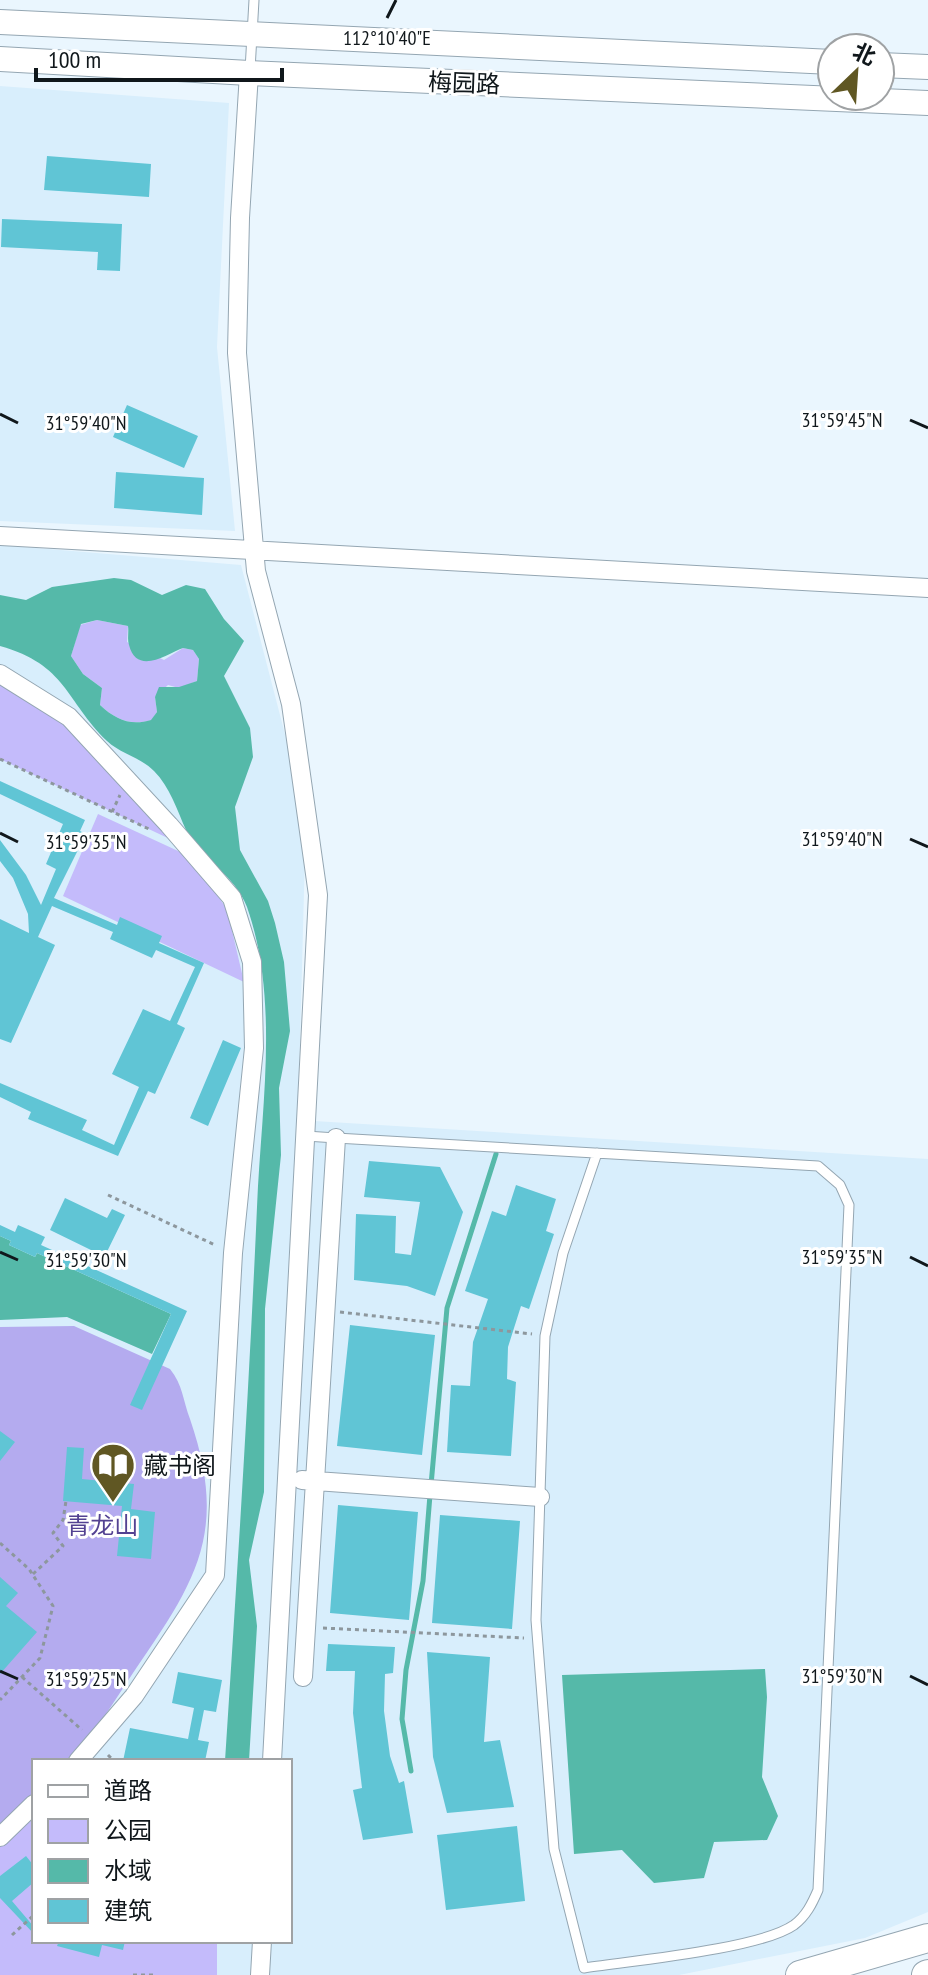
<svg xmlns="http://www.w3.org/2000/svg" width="928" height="1975" viewBox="0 0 928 1975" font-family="'PT Sans Narrow','Noto Sans SC',sans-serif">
	<rect width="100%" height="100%" fill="#eaf6fe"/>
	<path fill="#d8eefc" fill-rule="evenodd" d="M0,86L229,103L217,347L235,531L0,521Z
		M0,545L241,565L306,815L298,1120L928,1159V1912L865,1938L679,1975H0ZM34,1761H290V1941H34Z"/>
	<path fill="#c4bbfb" d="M97,620L128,626L127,642L164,660L183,648L193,650L199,659L197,681L179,688L168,685L155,697L157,712L152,720C131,726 116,720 100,705L102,688L83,674L71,656L80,625Z
		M0,674L69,717L189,848L0,759Z
		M98,814L189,856L227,909L244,982L63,896Z
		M34,1803V1941H217V1975H0V1835Z"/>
	<path fill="#b4abef" d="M74,1326L170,1369C183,1385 183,1401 190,1419C229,1533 196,1581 133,1673C113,1703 94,1735 68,1761H34V1795L0,1829V1327Z"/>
	<path fill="#55b9a9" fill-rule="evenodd" d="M114,578L131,580L162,595L186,585L205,589L224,619L244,641L224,676L250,728L253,757L235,807L240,850L268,901L275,923L284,962L290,1031L279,1088L281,1155L265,1309L264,1492L249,1560L257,1626L249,1761H225C237,1576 249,1392 257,1207C261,1109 280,1001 247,907C235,875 201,859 186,830C177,810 170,787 154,771C140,757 121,754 107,741C65,700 67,665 0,646V595L26,600L52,587ZM97,620L128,626C129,633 127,639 129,645C137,676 167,654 183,648L193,650L199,659L197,681L179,687H159L155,697L157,712L151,720C131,726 116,720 100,705L102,688L83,674L71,656L81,624Z
		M0,1236L11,1241L9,1245L35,1257L37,1253L171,1314L152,1354L67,1317L0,1320Z
		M765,1669L767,1697L762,1777L778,1816L767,1840L714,1842L704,1878L654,1883L622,1850L574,1854L562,1675Z"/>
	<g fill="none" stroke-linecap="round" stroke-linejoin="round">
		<path stroke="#55b9a9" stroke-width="5" d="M431,1485L447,1308L496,1154
			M411,1771L402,1719L406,1670L423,1581L430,1495"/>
	</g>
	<path fill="#60c5d5" d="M47,156L151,164L149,197L44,190Z
		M2,219L122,224L120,271L97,270L98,252L1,247Z
		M127,405L198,436L184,468L113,437Z
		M116,472L204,478L202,515L114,508Z
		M0,781L85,820L80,831L86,834L54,898L117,925L120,917L162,936L159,943L204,963L177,1024L185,1028L155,1094L148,1091L118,1156L28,1119L31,1112L0,1097V1083L87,1120L82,1130L114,1145L139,1087L112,1074L143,1009L170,1021L195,967L156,950L152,958L110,939L113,932L52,906L38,937L55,945L11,1043L0,1039V919L29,933L28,914L13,878L0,861V840L26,875L41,905L56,869L46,864L63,824L0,794Z
		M223,1040L241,1048L208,1126L190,1118Z
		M369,1161L440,1167L463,1212L435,1296L407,1286L354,1280L356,1214L396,1216L395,1253L411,1255L420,1202L364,1197Z
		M516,1185L556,1199L546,1231L554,1234L529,1309L521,1306L508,1347L507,1379L516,1382L511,1456L447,1452L451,1385L470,1386L473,1342L488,1299L465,1291L492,1211L506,1216Z
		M65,1198L107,1218L112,1209L125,1215L101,1264L90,1259L93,1251L50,1230Z
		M0,1225L15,1232L18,1225L34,1232L45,1237L41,1245L187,1311L142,1410L130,1405L171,1314L37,1253L35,1257L9,1245L11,1241L0,1236Z
		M350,1325L435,1335L422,1455L337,1446Z
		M0,1431L15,1442L0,1461Z
		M67,1447L84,1448L82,1479L134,1484L131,1509L155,1512L151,1559L117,1556L122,1506L63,1501Z
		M338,1505L418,1512L409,1620L330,1613Z
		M440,1515L520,1521L512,1629L432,1623Z
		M0,1577L18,1593L6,1606L37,1632L0,1674Z
		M328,1644L395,1647L393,1673L385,1674L384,1711L390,1756L399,1783L404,1781L413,1833L363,1840L353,1790L362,1788L353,1713L355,1671H326Z
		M427,1652L490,1657L484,1742L500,1740L514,1807L447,1813L433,1757Z
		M178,1672L222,1680L216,1712L204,1710L198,1740L209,1742L205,1761H123L130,1728L188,1739L194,1708L172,1703Z
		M517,1826L525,1901L446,1910L437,1835Z
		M26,1856L34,1866V1882L12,1901L34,1927V1934L0,1898V1876Z
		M59,1941H125L123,1950L102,1945L99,1957L57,1946Z"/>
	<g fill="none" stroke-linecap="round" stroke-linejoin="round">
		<g stroke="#94a6b2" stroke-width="11">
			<path id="lane" d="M250,70L254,0
				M306,1136L336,1138L818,1166L840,1185L849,1205L818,1890C812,1904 806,1916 794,1925C760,1949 630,1961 584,1968L554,1849L536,1620L545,1336L563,1253L597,1153"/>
		</g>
		<g stroke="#94a6b2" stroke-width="20">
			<path id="street" d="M249,73L240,218L237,353L256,571L291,704L318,895L272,1761
				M0,536L928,588
				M0,674L69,717L169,825L232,898L252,962L254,1048L233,1253L215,1575L134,1696L78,1761
				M302,1480L540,1497
				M303,1677L336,1138
				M0,1837L34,1804
				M260,1975L262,1941"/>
		</g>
		<g stroke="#94a6b2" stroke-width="26">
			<path id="secondary" d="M0,22L832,62
				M0,59L249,73L928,103
				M880,65L928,67"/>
		</g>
		<g stroke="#94a6b2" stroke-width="30">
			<path id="primary" d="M800,1975L928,1938
				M926,1975L928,1974"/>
		</g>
		<path stroke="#8d979d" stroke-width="3" stroke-dasharray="4 4" stroke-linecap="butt" d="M0,759L149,829
			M112,812L120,795
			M108,1195L215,1245
			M340,1312L532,1334
			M0,1543L29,1569L53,1606L40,1658L0,1700
			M33,1574L63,1546L53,1533L63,1520L66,1501
			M323,1628L524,1638
			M22,1677L82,1730
			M108,1755L114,1761
			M12,1935L34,1915
			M164,1941V1944
			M133,1975H155"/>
		<use href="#lane" stroke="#fff" stroke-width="9"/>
		<use href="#street" stroke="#fff" stroke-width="18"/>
		<use href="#secondary" stroke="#fff" stroke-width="24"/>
		<use href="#primary" stroke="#fff" stroke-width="28"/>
	</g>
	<path fill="none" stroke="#10171b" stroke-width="3" d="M387,18L396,0M0,414L18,423M910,420L928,428M0,833L18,842M910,839L928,847M0,1252L18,1260M910,1257L928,1266M0,1671L18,1679M910,1676L928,1685"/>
	<defs>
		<g id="library-pin" transform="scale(2.3)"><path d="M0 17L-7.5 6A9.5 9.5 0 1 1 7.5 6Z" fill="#605723" stroke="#fff"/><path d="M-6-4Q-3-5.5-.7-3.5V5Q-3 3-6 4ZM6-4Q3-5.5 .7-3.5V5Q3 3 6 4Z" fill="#fff"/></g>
	</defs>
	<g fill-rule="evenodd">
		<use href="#library-pin" x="113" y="1465"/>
	</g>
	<g text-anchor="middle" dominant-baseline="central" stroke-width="6" stroke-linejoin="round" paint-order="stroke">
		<g font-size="24" fill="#10171b" stroke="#fff">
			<text transform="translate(464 83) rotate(2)">梅园路</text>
		</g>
		<g font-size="24" fill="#10171b" stroke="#fff" text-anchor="start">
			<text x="144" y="1465">藏书阁</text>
		</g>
		<g font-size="24" fill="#534292" stroke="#fff">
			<text x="102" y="1525">青龙山</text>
		</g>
	</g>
	<g font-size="20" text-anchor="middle" fill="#10171b" stroke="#fff" stroke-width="6" stroke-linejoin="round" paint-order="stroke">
		<text x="387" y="45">112°10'40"E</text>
		<text x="842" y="427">31°59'45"N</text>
		<text x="86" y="430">31°59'40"N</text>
		<text x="842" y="846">31°59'40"N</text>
		<text x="86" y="849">31°59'35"N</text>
		<text x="842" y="1264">31°59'35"N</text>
		<text x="86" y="1267">31°59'30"N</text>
		<text x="842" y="1683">31°59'30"N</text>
		<text x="86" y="1686">31°59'25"N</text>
	</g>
	<rect x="32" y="1759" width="260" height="184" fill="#ffffff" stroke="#9fa2a4" stroke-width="2"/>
	<rect x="48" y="1785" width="40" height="12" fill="#ffffff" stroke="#9fa2a4" stroke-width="2"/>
	<text x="104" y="1799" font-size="24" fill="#10171b">道路</text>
	<rect x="48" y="1819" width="40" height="24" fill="#c4bbfb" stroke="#9fa2a4" stroke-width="2"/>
	<text x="104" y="1839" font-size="24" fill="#10171b">公园</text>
	<rect x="48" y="1859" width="40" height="24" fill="#55b9a9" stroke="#9fa2a4" stroke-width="2"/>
	<text x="104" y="1879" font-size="24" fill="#10171b">水域</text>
	<rect x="48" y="1899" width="40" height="24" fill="#60c5d5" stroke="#9fa2a4" stroke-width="2"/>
	<text x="104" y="1919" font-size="24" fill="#10171b">建筑</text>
	<g transform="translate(856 72) rotate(25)"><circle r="38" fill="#ffffff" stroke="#9fa2a4" stroke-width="2"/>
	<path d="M0-6L14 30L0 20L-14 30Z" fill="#605723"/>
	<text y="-12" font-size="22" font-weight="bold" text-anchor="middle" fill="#10171b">北</text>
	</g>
	<path d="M36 68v12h246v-12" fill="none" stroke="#10171b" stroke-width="4"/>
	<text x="48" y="68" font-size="24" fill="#10171b" stroke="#ffffff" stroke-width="6" paint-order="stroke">100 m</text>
</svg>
